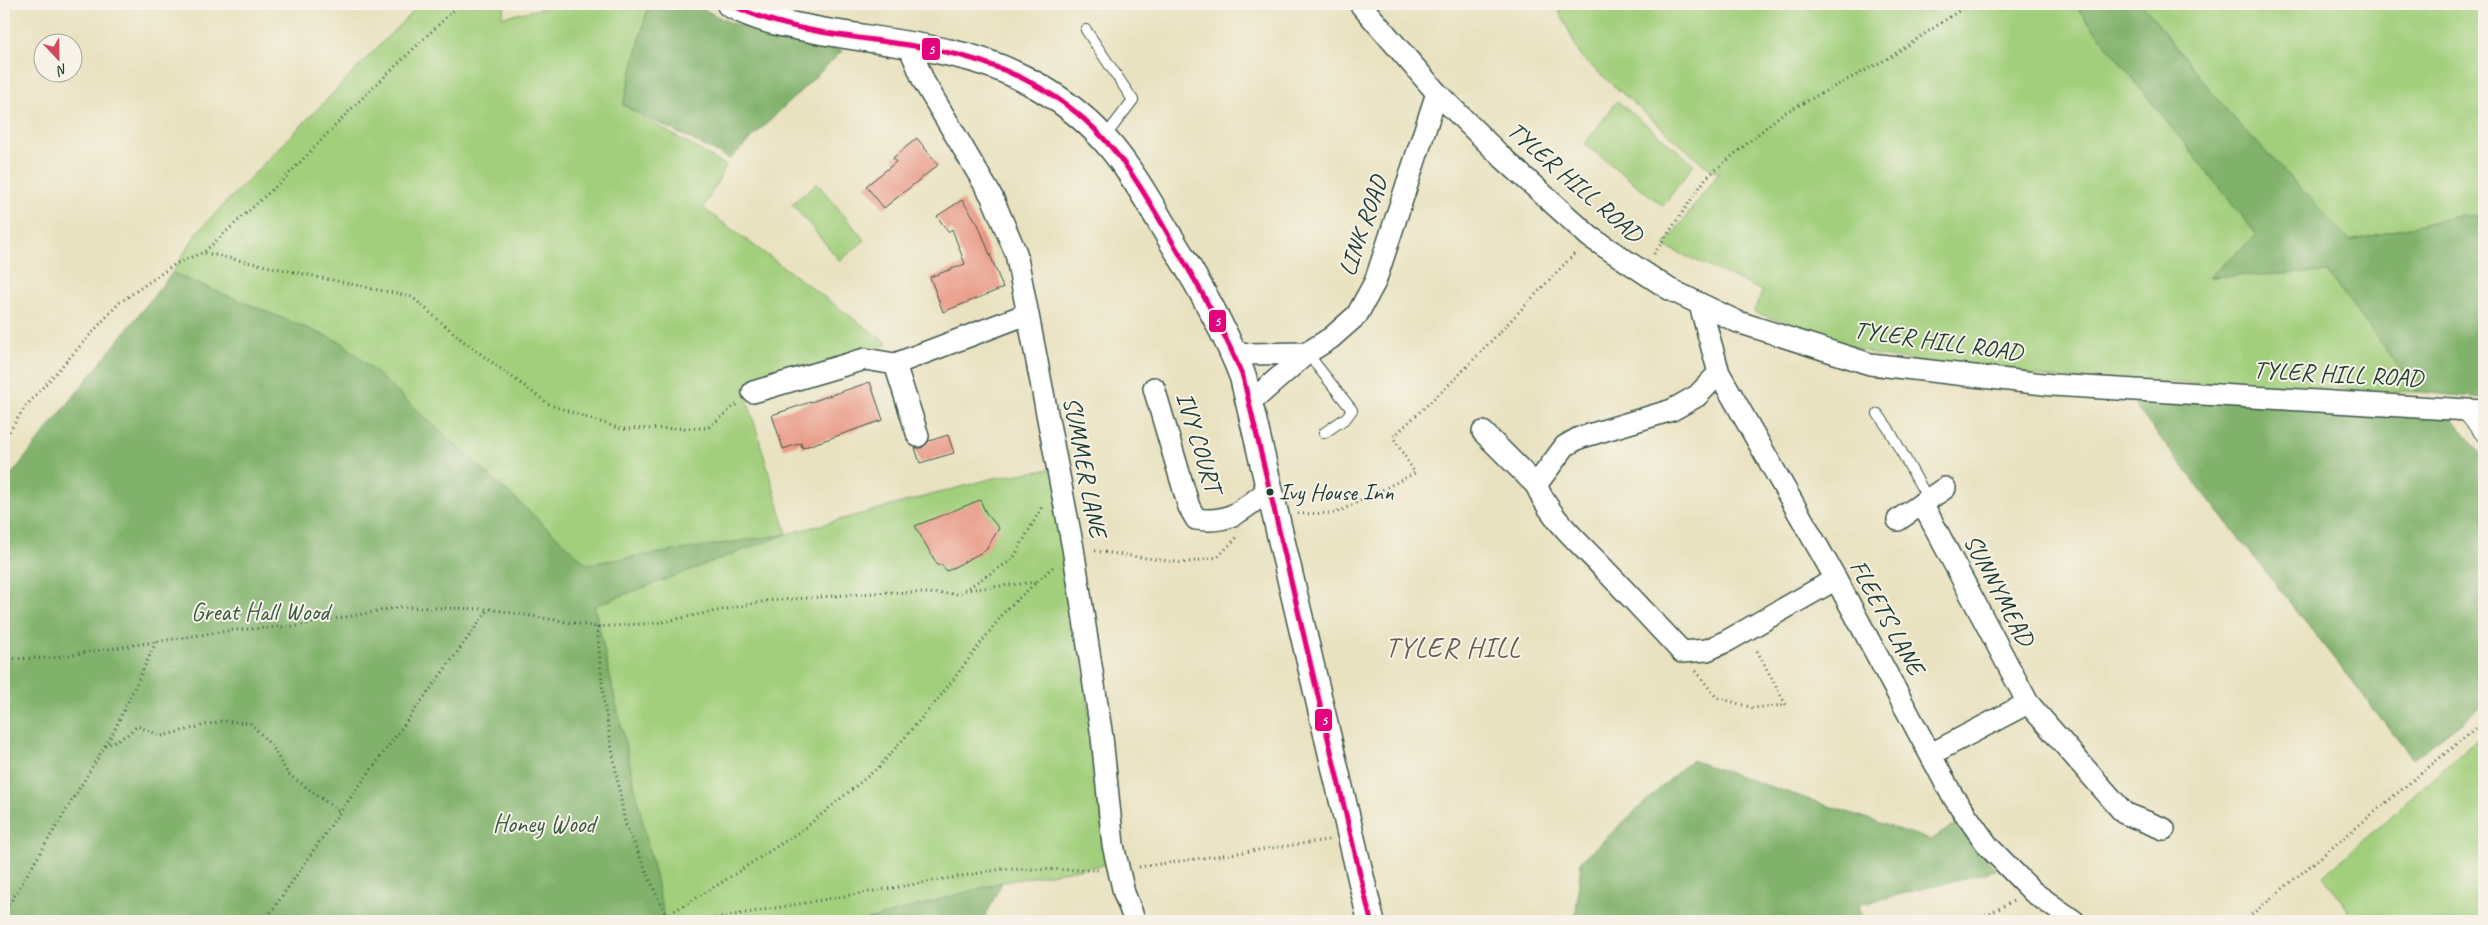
<svg xmlns="http://www.w3.org/2000/svg" width="2488" height="925" viewBox="0 0 2488 925" font-family="Caveat,sans-serif">
	<rect width="100%" height="100%" fill="#f7f3e8"/>
	<filter id="ink" filterUnits="userSpaceOnUse"><feTurbulence type="fractalNoise" baseFrequency=".02" numOctaves="2"/><feDisplacementMap in="SourceGraphic" scale="10" xChannelSelector="R" yChannelSelector="G"/><feConvolveMatrix kernelMatrix="1 2 1 2 8 2 1 2 1" color-interpolation-filters="sRGB"/></filter>
	<filter id="wash" filterUnits="userSpaceOnUse"><feTurbulence type="fractalNoise" baseFrequency=".0096" numOctaves="4" result="noise"/><feDisplacementMap in="SourceGraphic" scale="20" xChannelSelector="R" yChannelSelector="G"/><feGaussianBlur stdDeviation="1.12" result="paint"/><feColorMatrix in="noise" values="0 0 0 0 0 0 0 0 0 0 0 0 0 0 0 0 0 1.4 0 .05"/><feComposite in="paint" operator="in"/></filter>
	<g filter="url(#wash)">
		<rect width="100%" height="100%" fill="#e9e2c0"/>
		<path fill="#a2cf7c" stroke="#608658" d="M420,4H505L502,17L563,4H649L623,105L726,166L703,208L888,344L744,388L787,534L994,478L1056,468L1109,864L1002,882L865,921H665L594,605L784,535L587,564L343,343L172,273L198,231Z
			M1556,4H2074L2257,235L2209,277L2327,272L2418,392L2053,378L1879,356L1754,312L1762,291L1664,246L1719,173L1704,165L1581,57Z
			M2140,4H2484V216H2458L2350,241L2227,111Z
			M1617,101L1694,164L1663,206L1585,144Z
			M817,183L865,240L840,261L792,204Z
			M2484,733V921H2356L2323,876Z"/>
		<path fill="#81b26c" stroke="#507850" d="M649,4H693L729,22L842,51L730,159L623,105Z
			M2074,4H2142L2227,111L2350,241L2458,216H2484V398L2418,392L2327,272L2209,277L2257,235Z
			M172,273L343,343L587,564L787,534L594,606L665,921H4V484Z
			M2142,390L2441,407L2484,457V705L2413,759L2135,406Z
			M1691,760L1931,840L1957,823L1996,870L1859,905L1863,921H1575L1581,861Z
			M1002,882L983,921H865Z"/>
		<g id="blocks">
			<path fill="#e99884" d="M917,138L938,165L884,208L866,186L896,162L893,158Z
				M962,200L978,224L1003,288L943,312L930,277L965,264L952,229L948,232L937,216Z
				M870,382L883,420L802,448L801,443L783,449L772,415Z
				M948,435L954,453L920,463L915,448H922L929,441Z
				M980,500L986,513L999,528L986,550L947,571L941,564L938,566L915,526Z"/>
		</g>
	</g>
	<g filter="url(#ink)">
		<use href="#blocks" fill-opacity="0" stroke="#3d5649" stroke-width="1"/>
		<g fill="none" stroke-linecap="round" stroke-linejoin="round">
			<g stroke="#3d5649" stroke-width="12">
				<path id="service" d="M1086,30L1133,100L1104,138
					M1307,353L1352,410L1346,418L1324,433
					M2461,411L2484,439
					M1878,414L1888,428L1928,499"/>
			</g>
			<g stroke="#3d5649" stroke-width="24">
				<path id="minor" d="M1360,4L1437,93L1503,158L1590,237L1669,289L1738,322L1870,364L2052,385L2484,411
					M909,46L924,82L992,197L1016,253L1073,548L1102,737L1113,845L1124,893L1135,921
					M1700,305L1719,373L1836,579L1952,795L1988,846L2033,892L2074,921
					M1233,351L1247,354L1307,353
					M895,364L918,436
					M1719,373L1697,396L1672,410L1579,438L1565,446L1536,485C1551,520 1578,541 1603,568C1630,596 1656,624 1682,652L1707,650L1727,641L1836,579
					M1154,388L1189,507L1196,519C1230,524 1243,510 1268,490
					M753,392L865,359L895,364L1027,314
					M1248,400L1260,394L1307,353L1331,338L1357,315L1375,282L1437,93
					M1483,432L1536,485
					M1922,503L2028,703L2124,813L2164,829
					M1898,520L1945,488
					M1931,754L2028,703"/>
			</g>
			<g stroke="#3d5649" stroke-width="29">
				<path id="tertiary" d="M730,4C760,21 794,26 827,32C868,39 910,44 951,53C1012,66 1071,99 1111,147C1136,177 1155,213 1175,246C1201,288 1225,330 1243,377L1371,921"/>
			</g>
			<path stroke="#3d5649" stroke-width="3" stroke-dasharray="1 4" stroke-linecap="butt" d="M205,253L412,297L463,341L550,405L621,429L708,428L737,404
				M1654,254L1706,178L1782,114L1889,58L1969,4
				M4,440L25,407L119,303L175,264L204,252L289,174L349,111L460,4
				M1298,514L1336,513L1415,473L1393,437L1456,378L1576,252
				M1095,551L1183,563L1218,557L1238,536
				M965,590L1036,582
				M597,627L604,703L625,823L666,916L658,921
				M4,659L50,658L233,630L297,626L400,607L489,609L597,627L657,623L766,601L887,592L958,594L1013,559L1043,505
				M1696,671L1716,697L1753,708L1786,705L1756,649
				M105,746L127,735L137,726L162,736L221,721L250,723L272,746L288,774L340,812
				M1139,867L1328,840
				M4,913L114,731L157,640
				M666,916L724,881L805,828L879,767L939,698L1006,610L1055,565
				M666,916L705,920L1003,869L1098,870
				M265,921L340,812L489,609
				M1977,921L2013,901
				M2244,921L2484,721"/>
			<use href="#service" stroke="#fff" stroke-width="10"/>
			<use href="#minor" stroke="#fff" stroke-width="21"/>
			<use href="#tertiary" stroke="#fff" stroke-width="26"/>
			<g stroke="#f7f3e8" stroke-width="9">
				<path id="bus-1" d="M730,4C793,36 868,36 936,50C1004,63 1067,94 1111,147C1136,176 1154,210 1173,243C1199,286 1224,330 1243,377L1371,921"/>
			</g>
			<use href="#bus-1" stroke="#e5007d" stroke-width="5"/>
		</g>
	</g>
	<circle fill="#1f3d34" stroke="#f7f3e8" stroke-width="2" cx="1270" cy="492" r="4.5"/>
	<g text-anchor="middle" dominant-baseline="central" stroke-width="4" stroke-linejoin="round" paint-order="stroke">
		<g font-size="24" fill="#1f3d34" stroke="#f7f3e8" text-anchor="start">
			<text x="1279" y="492">Ivy House Inn</text>
		</g>
		<g font-size="25" fill="#1f3d34" stroke="#f7f3e8">
			<text transform="translate(1575 182) rotate(41)">TYLER HILL ROAD</text>
			<text transform="translate(1363 226) rotate(-71)">LINK ROAD</text>
			<text transform="translate(1938 341) rotate(8)">TYLER HILL ROAD</text>
			<text transform="translate(2338 374) rotate(3)">TYLER HILL ROAD</text>
			<text transform="translate(1199 442) rotate(73)">IVY COURT</text>
			<text transform="translate(1085 467) rotate(79)">SUMMER LANE</text>
			<text transform="translate(1999 590) rotate(62)">SUNNYMEAD</text>
			<text transform="translate(1887 617) rotate(61)">FLEETS LANE</text>
		</g>
		<g font-size="25" fill="#395a42" stroke="#f7f3e8">
			<text x="260" y="612">Great Hall Wood</text>
			<text x="544" y="824">Honey Wood</text>
		</g>
		<g font-size="28" letter-spacing="1" fill="#665d50" stroke="#f7f3e8">
			<text x="1453" y="647">TYLER HILL</text>
		</g>
	</g>
	<g stroke="#f7f3e8" stroke-width="2">
		<rect x="921" y="37" width="20" height="24" rx="5" fill="#e5007d"/>
		<rect x="1208" y="309" width="19" height="24" rx="5" fill="#e5007d"/>
		<rect x="1314" y="708" width="19" height="24" rx="5" fill="#e5007d"/>
	</g>
	<g font-size="14" text-anchor="middle" font-weight="bold" fill="#fff">
		<text x="931" y="54">5</text>
		<text x="1217" y="326">5</text>
		<text x="1324" y="725">5</text>
	</g>
	<rect width="2488" height="925" fill="none" stroke="#f7f3e8" stroke-width="20"/>
	<g transform="translate(58 58) rotate(158)"><circle r="24" fill="#f7f3e8" stroke="#a1aaa0"/>
	<path d="M0-4L9 19L0 12L-9 19Z" fill="#d1495b"/>
	<text y="-8" font-size="14" font-weight="bold" text-anchor="middle" fill="#1f3d34">N</text>
	</g>
</svg>
